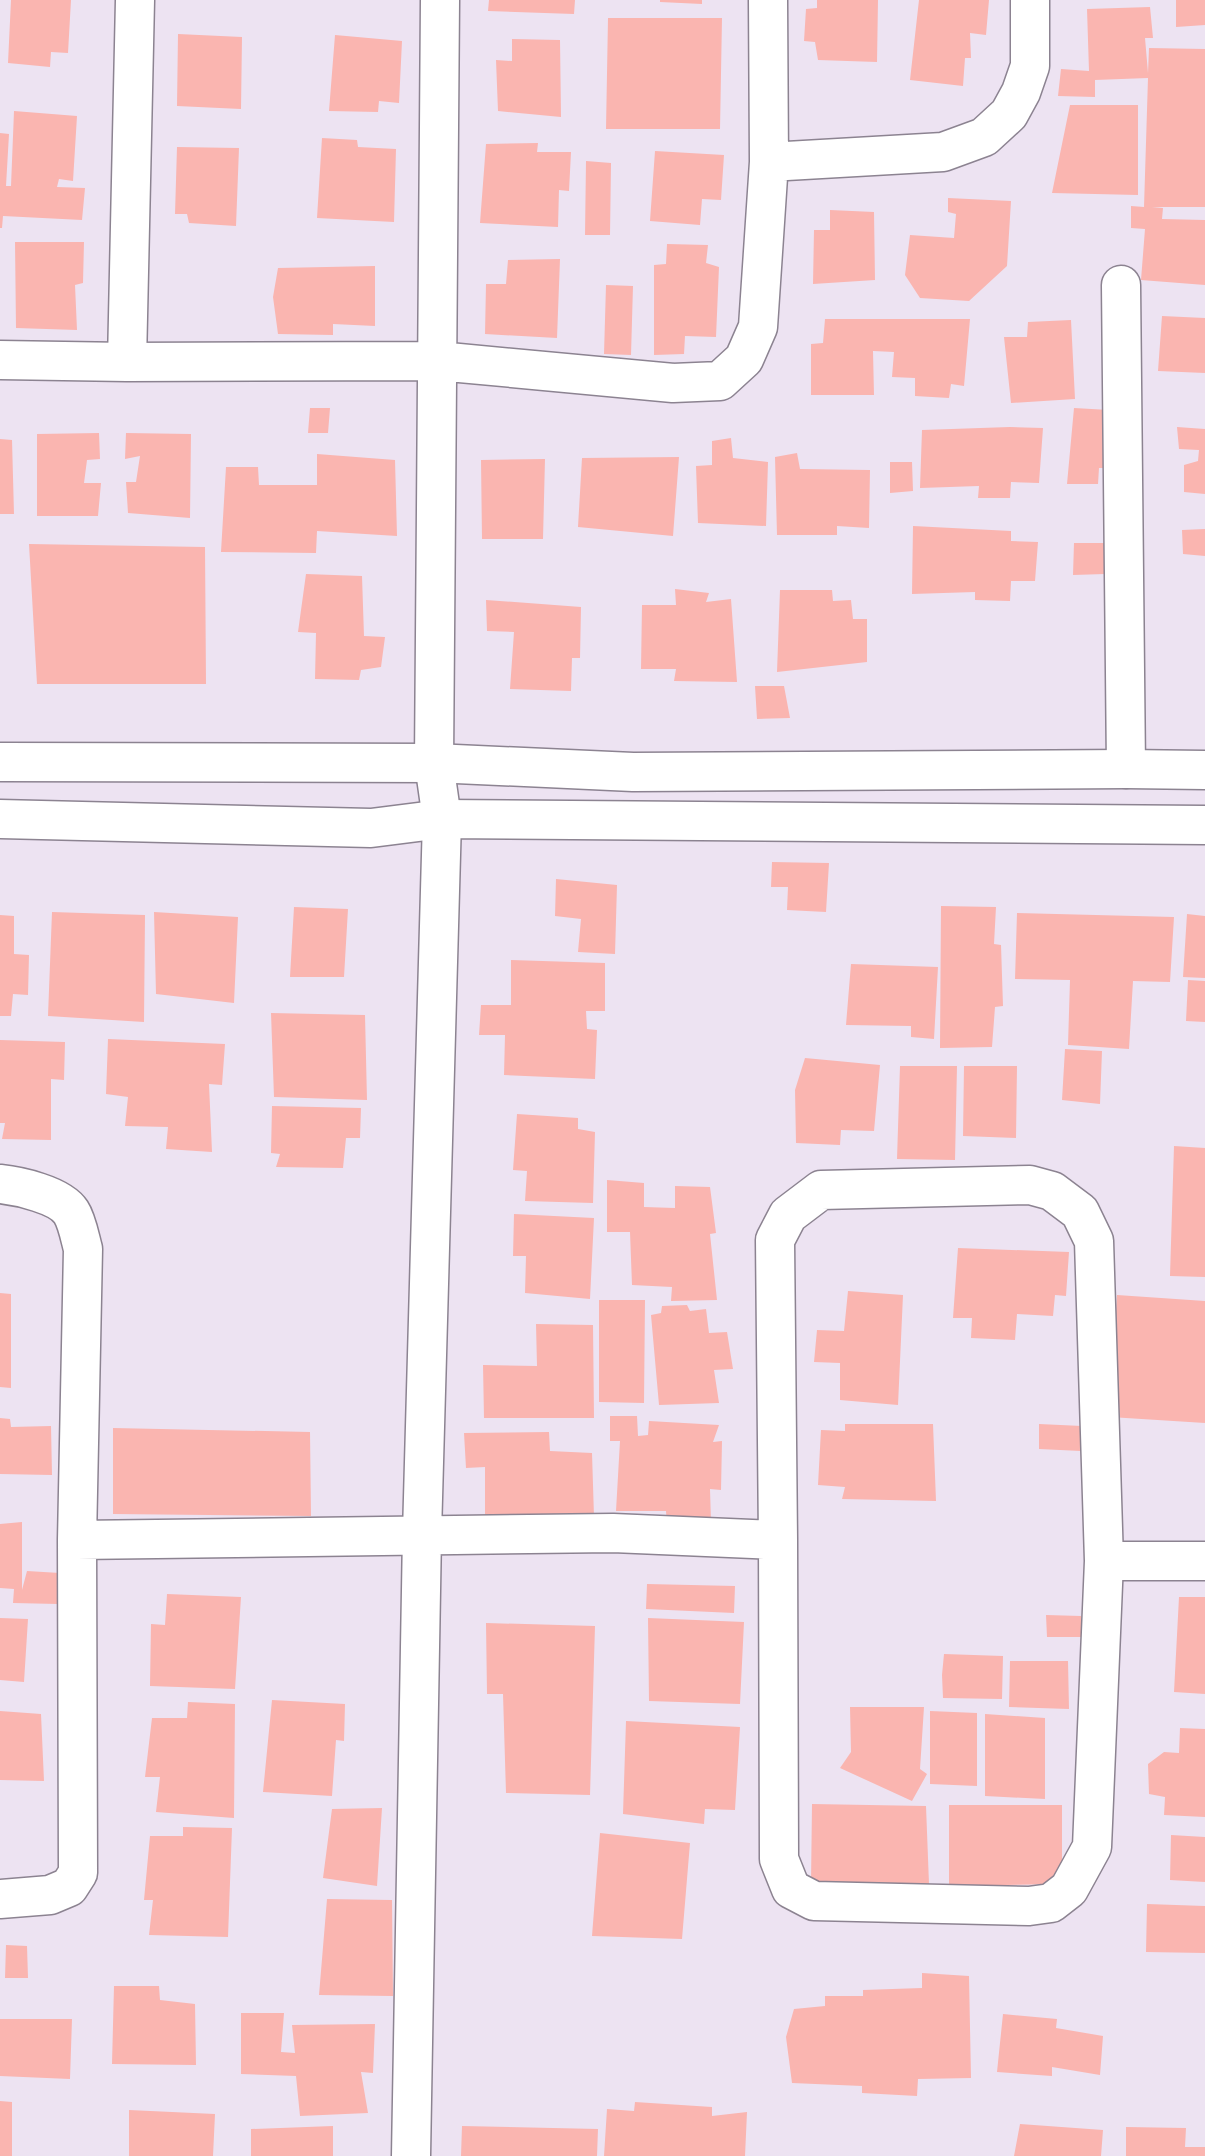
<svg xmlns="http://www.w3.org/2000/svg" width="1205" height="2156" viewBox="0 0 1205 2156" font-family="Helvetica,sans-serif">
	<rect width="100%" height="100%" fill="#ede3f2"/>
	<path fill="#fab5b0" d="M11,0H71L68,53L51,52L50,67L8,63Z
		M489,0H575L574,14L488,11Z
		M660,0H702V4L660,2Z
		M817,0H878L877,62L818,60L815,42L804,41L806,9L817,8Z
		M919,0H989L986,35L970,33L971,58H965L963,86L910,80Z
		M1176,0H1205V25L1176,27Z
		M1150,7L1153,38H1145L1148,73L1149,48L1205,49V207H1152L1163,208L1162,219L1205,220V285L1141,280L1145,229L1131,228V206L1144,207L1148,78L1095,80V97L1058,96L1061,69L1089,71L1087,9Z
		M608,18H722L720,129H606Z
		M178,34L242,37L241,109L177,106Z
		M335,35L402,41L399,103L379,101L378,112L329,111Z
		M512,39L560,40L561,117L498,111L496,60L512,61Z
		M1070,105H1138V195L1052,193Z
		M14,111L77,116L73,181L59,179L57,187L85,188L82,220L3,216L2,228H0V133L9,134L6,186H11Z
		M322,138L357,140L358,147L396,149L394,222L317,218Z
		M538,143L537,152H571L569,191L559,190L558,227L480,223L486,144Z
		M177,147L239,148L236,226L189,223L187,214H175Z
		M655,151L724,155L721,200L702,199L700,225L650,221Z
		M586,161L611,163L610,235H585Z
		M948,198L1011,201L1007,266L969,301L920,298L905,275L910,235L954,238L956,214L948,212Z
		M830,210L874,212L875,280L813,284L814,230H830Z
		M15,242H84L83,283L75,285L77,330L16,328Z
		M667,244L708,245L706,263L719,267L716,337L685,336L684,354L654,355V265L666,264Z
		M560,259L557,338L485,334L486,284H506L508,260Z
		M375,266V326L333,324V335L278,334L273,297L278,268Z
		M606,285L633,286L631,355L604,354Z
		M1162,316L1205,318V373L1158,371Z
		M825,319H970L964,386L951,384L949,398L915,396V378L892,377L894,352L873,351L874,395H811V344L823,343Z
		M1071,320L1075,399L1011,403L1004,337H1027L1028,322Z
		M310,408H330L328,433H308Z
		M1074,408L1109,410L1105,468H1099L1098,484H1067Z
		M1010,427L1043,428L1039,483L1011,482L1010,498H978L979,486L920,488L922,430Z
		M1177,427L1205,429V494L1184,492V465L1198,461L1199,450L1179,449Z
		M99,433L100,459L87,460L84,483H101L98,516H37V434Z
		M126,433L191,434L190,518L128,513L126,482H136L140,456L125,459Z
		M731,438L733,458L768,462L766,526L698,523L696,466L712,465V441Z
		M0,439L12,440L14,514H0Z
		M797,453L800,469L870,470L869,528L837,526V535H777L775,457Z
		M317,454L395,460L397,536L317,531L316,553L221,552L226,467H258L259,485H317Z
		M679,457L673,536L578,527L582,458Z
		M545,459L543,539H482L481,460Z
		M890,462H912L913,491L890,493Z
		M913,526L1011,531V541L1038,542L1035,581H1011L1010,601L975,600V592L912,594Z
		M1205,529V556L1183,554L1182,530Z
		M1074,543H1106L1105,574L1073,575Z
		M29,544L205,547L206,684H37Z
		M306,574L362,576L364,636L385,637L381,667L361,670L359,680L315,679L316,633L298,632Z
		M675,589L709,593L706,602L731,599L737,682L674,681L676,669H641L642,605H676Z
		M780,590H832L833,601L851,600L853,619H867V662L777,672Z
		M486,600L581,607L580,658H572L571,691L510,689L514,632L487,631Z
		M755,686H784L790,718L757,719Z
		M772,862L829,863L826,912L787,910L788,887H771Z
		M556,879L617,885L615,954L578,952L581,919L555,916Z
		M941,906L996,907L994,944L1001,945L1003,1006L995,1007L992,1047L940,1048Z
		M294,907L348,909L344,977H290Z
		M52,912L145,915L144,1022L48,1016Z
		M154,912L238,917L234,1003L156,994Z
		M1017,913L1174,917L1170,982L1133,981L1129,1049L1068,1045L1070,980L1015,979Z
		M1187,914L1205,916V978L1183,977Z
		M0,915L14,916V954L29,955L28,995L13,994L11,1016H0Z
		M511,960L605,963V1011H586L587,1029L597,1030L595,1079L504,1075L505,1035H479L481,1005H511Z
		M851,964L938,967L934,1039L911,1037V1026L846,1025Z
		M1188,980L1205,981V1022L1186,1021Z
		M271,1013L365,1015L367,1100L274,1097Z
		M108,1039L225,1044L222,1085L209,1084L212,1152L166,1149L168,1127L125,1126L128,1097L106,1094Z
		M0,1040L65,1042L64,1080L51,1079V1140L2,1139L5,1123H0Z
		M1065,1049L1102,1051L1100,1104L1062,1100Z
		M805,1058L880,1065L874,1131L841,1130L840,1145L796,1143L795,1090Z
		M900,1066H957L955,1160L897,1159Z
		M964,1066H1017L1016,1138L963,1136Z
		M272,1106L361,1108L360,1138H346L343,1168L276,1167L280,1154L271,1153Z
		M517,1114L578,1118V1129L595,1132L593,1203L525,1201L527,1171L513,1170Z
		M1174,1146L1205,1148V1277L1170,1276Z
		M607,1180L644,1183V1207L675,1208V1186L710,1187L716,1233L710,1234L717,1300L671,1301L672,1287L632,1285L630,1232H607Z
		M514,1214L594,1218L590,1299L525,1293L526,1256H513Z
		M958,1248L1069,1252L1066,1296L1055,1295L1053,1316L1017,1314L1015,1340L971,1338L972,1318H953Z
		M848,1291L903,1295L898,1405L840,1400V1363L814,1362L817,1330L844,1331Z
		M0,1293L11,1294V1388L0,1387Z
		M1117,1295L1205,1301V1423L1110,1417Z
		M599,1300H645L644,1403L599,1402Z
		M687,1305L690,1311L706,1309L709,1333L727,1332L733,1369L714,1370L719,1403L659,1405L651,1315L661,1313L662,1306Z
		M536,1324L593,1325L594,1418H484L483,1365L537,1366Z
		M610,1416H637L638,1436L648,1435L649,1421L719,1425L713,1442L722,1441L721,1490L710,1489L711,1522L667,1525L666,1511H616L620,1441H610Z
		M0,1418L10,1419L11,1427L51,1426L52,1475L0,1474Z
		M845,1424H933L936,1501L842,1499L845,1487L818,1485L821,1430L845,1431Z
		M1039,1424L1082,1426L1081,1451L1039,1449Z
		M113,1428L310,1432L311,1516L113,1514Z
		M549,1432L550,1451L592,1453L594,1517L485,1522V1467L466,1468L464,1433Z
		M22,1522V1590L27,1571L60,1573L58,1604L13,1603L14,1589L0,1588V1524Z
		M647,1584L735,1586L734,1613L646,1609Z
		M167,1594L241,1597L235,1689L150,1686L151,1624L165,1625Z
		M1179,1597H1205V1694L1174,1692Z
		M1046,1615L1081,1616L1082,1637H1047Z
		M0,1618L28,1619L24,1682L0,1680Z
		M648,1618L744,1622L740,1704L649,1701Z
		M486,1623L595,1626L590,1795L506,1793L503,1694H487Z
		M944,1654L1003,1656L1002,1699L943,1698L942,1675Z
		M1010,1661H1068L1069,1709L1009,1707Z
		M272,1700L345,1704L344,1741L336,1740L332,1796L263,1792Z
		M188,1702L235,1704L234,1818L156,1812L160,1777H145L152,1718H187Z
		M850,1707H924L920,1769L927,1774L912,1801L840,1768L851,1752Z
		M0,1711L41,1714L44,1781L0,1780Z
		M930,1711L977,1713V1786L930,1784Z
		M985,1714L1045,1718V1799L985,1796Z
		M626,1721L740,1727L735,1810L705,1809L704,1824L623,1814Z
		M1180,1728L1205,1729V1817L1164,1815L1165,1797L1149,1794L1148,1764L1164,1752L1179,1753Z
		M812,1804L926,1806L929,1884L811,1883Z
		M949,1805H1062V1884L949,1886Z
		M382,1808L377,1886L323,1878L332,1809Z
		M183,1827L232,1828L228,1937L149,1935L153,1900H144L150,1836H183Z
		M600,1833L690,1843L682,1939L592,1936Z
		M1171,1835L1205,1837V1882L1170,1880Z
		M327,1899L392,1900L393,1996L319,1995Z
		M1147,1904L1205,1906V1953L1146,1952Z
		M6,1945L27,1946L28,1978H5Z
		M922,1973L969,1976L971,2078L918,2079L917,2096L862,2093V2086L792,2083L786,2037L794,2009L825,2006V1996H863V1990L922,1988Z
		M114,1986H159L160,2000L195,2004L196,2065L112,2064Z
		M241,2013H284L281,2052L295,2053L292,2025L375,2024L373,2073L361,2072L368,2113L300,2116L296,2076L241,2074Z
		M1003,2014L1057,2019L1056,2028L1103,2036L1100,2075L1052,2067V2076L997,2072Z
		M0,2019H72L70,2079L0,2076Z
		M0,2101L12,2102V2156H0Z
		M635,2102L712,2107V2116L747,2112L745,2156H604L607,2109L634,2111Z
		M129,2110L215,2114L213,2156H129Z
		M1020,2124L1103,2130L1101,2156H1014Z
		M333,2126V2156H251V2129Z
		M462,2126L598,2129L597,2156H461Z
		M1126,2127L1186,2128L1185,2147H1205V2156H1126Z"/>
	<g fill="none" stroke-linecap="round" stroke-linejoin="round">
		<g stroke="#8c8391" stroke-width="41">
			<path id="minor" d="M769,162L943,152L984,137L1009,114L1021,92L1030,66V0
				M1121,285L1126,769
				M0,360L127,362L438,361L673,383L720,381L744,359L758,327L769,162L768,0
				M127,362L135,0
				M0,1184C19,1186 60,1195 71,1212C77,1221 80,1238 83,1249L77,1540
				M1104,1561H1205
				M0,1899L50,1895L69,1887L78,1873L77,1540L613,1533L778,1540L775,1240L788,1215L821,1190L1030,1185L1052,1191L1080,1212L1094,1241L1104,1561L1092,1847L1069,1889L1051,1903L1029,1906L814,1901L791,1889L779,1859L778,1540
				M411,2156L422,1534L442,819L434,763L440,0"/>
		</g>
		<g stroke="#8c8391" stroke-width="41">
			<path id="major" d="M0,762L434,763L633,772L1126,769L1205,770
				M0,819L371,828L442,819L1205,825"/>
		</g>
		<use href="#minor" stroke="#fff" stroke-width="38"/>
		<use href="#major" stroke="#fff" stroke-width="38"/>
	</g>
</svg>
